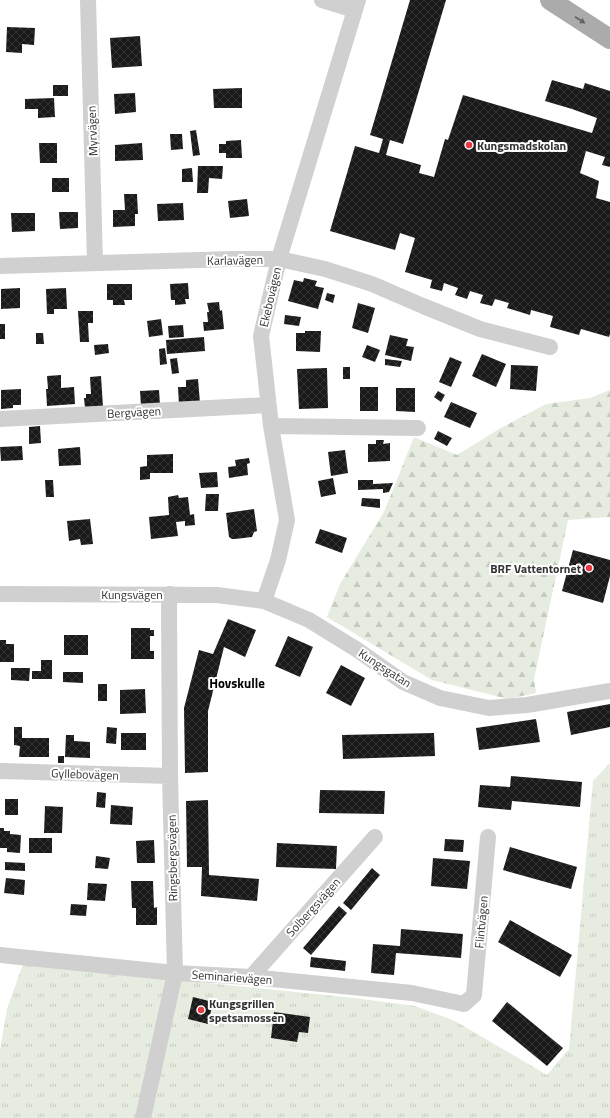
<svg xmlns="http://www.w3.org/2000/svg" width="610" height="1118" viewBox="0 0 610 1118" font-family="'Titillium Web',sans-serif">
	<defs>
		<pattern id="grass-tufts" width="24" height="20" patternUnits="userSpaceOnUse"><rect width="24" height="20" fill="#e6ecdf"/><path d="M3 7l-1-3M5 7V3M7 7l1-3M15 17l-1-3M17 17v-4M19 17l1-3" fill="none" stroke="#c6cbc0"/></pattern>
		<pattern id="forest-firs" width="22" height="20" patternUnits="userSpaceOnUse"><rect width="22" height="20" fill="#e6ecdf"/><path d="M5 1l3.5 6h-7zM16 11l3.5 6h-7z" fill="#c6cbc0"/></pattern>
		<pattern id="building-cross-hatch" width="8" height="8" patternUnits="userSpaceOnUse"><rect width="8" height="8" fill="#1a1a1a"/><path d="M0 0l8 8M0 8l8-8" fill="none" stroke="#333"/></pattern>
	</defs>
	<rect width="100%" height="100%" fill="#fff"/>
	<path fill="url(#grass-tufts)" d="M610,763V1118H0V1050L7,1009L23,964L354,998L415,1006L455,1021L547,1075L569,1049L593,781Z"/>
	<path fill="url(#forest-firs)" d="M610,390V517L568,520L534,679L536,693L508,699L432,680L327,617L340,584L384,512L414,437L457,455L499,429L546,404L590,398Z"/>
	<path fill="url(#building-cross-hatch)" d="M410,0H446L403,144L390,140L386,155L421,165L419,173L434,177L445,139L448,140L463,95L592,133L597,118L572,109L545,101L552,80L583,89L585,83L610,91V167L602,165L605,157L586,151L580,173L599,181L596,198L610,202V334L609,337L581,329L579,335L550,327L553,316L531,310L530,315L507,308L509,303L495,299L492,306L480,303L483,295L470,291L467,299L455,295L458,288L444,283L442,291L430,288L432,280L405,272L415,238L400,233L395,250L330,231L355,146L379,153L383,139L370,135Z
		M7,27L35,28L34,45L22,44V53L6,52Z
		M140,36L142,66L112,68L110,38Z
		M53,85H68V96H53Z
		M242,88V108H214L213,89Z
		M135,93L136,112L115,114L114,94Z
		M54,98L55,117L38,118V109H25V99Z
		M196,130L200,155L193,156L190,131Z
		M170,134H182L183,149L171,150Z
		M241,140L242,158H226V153H219V144H226V141Z
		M39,143H57V163H40Z
		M142,143L143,160L115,161V145Z
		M198,166H223L222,179L209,178L208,193H197Z
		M192,168L193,182H182V169Z
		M52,178H69V192H52Z
		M124,194H137L138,214H135V226L113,227V210H125Z
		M247,199L249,216L230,218L228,201Z
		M183,203L184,220L158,221L157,204Z
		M59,212H78V228L60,229Z
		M11,213H35V231L12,232Z
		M304,278L317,281L315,286L324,288L318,309L288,301L294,280L303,282Z
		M188,283L189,299H185L186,304L175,305V300H171L170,284Z
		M107,284H132V300H124L125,305H113V300H107Z
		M20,288V308L1,309V289Z
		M66,288L67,309H54V314H47L46,289Z
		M327,293L335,295L333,303L325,300Z
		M219,302L220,311L222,310L224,329L204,331L203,322H208L207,312H209L207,303Z
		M358,303L375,308L368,333L352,328Z
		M78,311H93V323H88L89,342H80Z
		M285,315L301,317L299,326L284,324Z
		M161,319L163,335L149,337L147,321Z
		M0,324H5V339H0Z
		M183,325L184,337L169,338L168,326Z
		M305,331H321L320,352L296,351V333H305Z
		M36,333H43L44,344H36Z
		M390,335L408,339L406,346L414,347L411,361L385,355Z
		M204,337L205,351L167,354L166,340Z
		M108,344L109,353L95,355L94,345Z
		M367,345L380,350L375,362L362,357Z
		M165,348L167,364L160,365L159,349Z
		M482,354L506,364L496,387L472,376Z
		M450,357L462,362L451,387L439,382Z
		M177,358L179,373L172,374L170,359Z
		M385,359L402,361L400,367L385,365Z
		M511,365L538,366L536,391L510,389Z
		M343,367H350V379H343Z
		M327,368L328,408L299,409L297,369Z
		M61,375V388L74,387L75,404L47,406L46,389H48L47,376Z
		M101,376L103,407L85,408L84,398H86V394H91L90,377Z
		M198,379L200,403L179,405L178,387H186V380Z
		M360,387H378V411H360Z
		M396,388H415V412L396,411Z
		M21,389V405H13V408L1,409V390Z
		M159,390L160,405L141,406L140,391Z
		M438,391L445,395L441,402L434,397Z
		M451,402L477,413L470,428L444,417Z
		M40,426L41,443L29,444V427Z
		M438,431L452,438L447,446L434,439Z
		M376,440H384L383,444L390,443V461L368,462V444H376Z
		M22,446L23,460L1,461L0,447Z
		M80,447L81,465L59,466L58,449Z
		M345,450L348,473L331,476L328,452Z
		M173,454V473H150V479L140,480V467L147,466V455Z
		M249,458L250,463L247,464L248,475L229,478L228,467L236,466L235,460Z
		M217,472L218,487L201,488L199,473Z
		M333,478L336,494L321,497L318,481Z
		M45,480H53L54,497H46Z
		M358,480H373V484L393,483L389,492L383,493V489L358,490Z
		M206,494H219L218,511H205Z
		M178,495L179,498L188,497L190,515L194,514L195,525L185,526V521L176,522L178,536L151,539L149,517L169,515L168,497Z
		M362,498L380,499V508L361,506Z
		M254,509L257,531L254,532L252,537L235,539H232L229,537L226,513Z
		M90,519L93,544L81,545L80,539L69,541L67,521Z
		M320,529L347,538L342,553L315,543Z
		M573,550L610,560V576L603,603L562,591Z
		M228,619L256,630L245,657L224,647L208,711V772L185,773L184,708L199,650L213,654Z
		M131,628H150V630H154V636H150V651H154V659H131Z
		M64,635H88V655H64Z
		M288,636L313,647L300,677L275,666Z
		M0,640H6V644H14V662H0Z
		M41,660H52V679H32V671H41Z
		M341,665L365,678L351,706L326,693Z
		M11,668H30L29,681L11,680Z
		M63,672H83V683L63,682Z
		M98,684H107V701H98Z
		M145,689L146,713L120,714V690Z
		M610,704V727L571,735L567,712Z
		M536,719L540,742L479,750L476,728Z
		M14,727H22V738H49V757H19L20,746L14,745Z
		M107,727L117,728L116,744L106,743Z
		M121,733H146V750H121Z
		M434,733L435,756L343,759L342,735Z
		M66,735H74V741L90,742V758L65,757Z
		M58,756H64V763H58Z
		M511,776L582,782L580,807L512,801L511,810L478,807L480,785L510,787Z
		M320,790L385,791L384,814L319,813Z
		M97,792L106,793L105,808L96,807Z
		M5,799H18V815H5Z
		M208,800L209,875L259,879L257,901L201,896L202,867H187L186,801Z
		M111,805L133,807L132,825L110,824Z
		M45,806L63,807L62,833H44Z
		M0,828H4V831H10V834L21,835L20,853L7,852V848H0Z
		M29,838H52V853H29Z
		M445,839L464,840L463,852L444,851Z
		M154,840L155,863H137L136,841Z
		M277,843L337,846L336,869L276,867Z
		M510,847L577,867L571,889L503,870Z
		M96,856L110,858L108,869L95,868Z
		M433,858L470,861L467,889L431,886Z
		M5,862L25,863V871L5,870Z
		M372,868L380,875L351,910L343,903Z
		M6,878L25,880L24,895L4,893Z
		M131,881H153L154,908L157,907V925H136V908H132Z
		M88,883L107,884L105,901L87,900Z
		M71,904L87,905L86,916L70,915Z
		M339,906L347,913L311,955L303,948Z
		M510,920L572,955L560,977L498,942Z
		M401,929L463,934L461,958L396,953L394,975L371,973L373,944L400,946Z
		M311,957L346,961L345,971L310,967Z
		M193,997L213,1002L208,1024L188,1019Z
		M507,1002L563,1048L547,1066L492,1021Z
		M274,1012L310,1017L308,1033L299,1032L297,1042L271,1038Z"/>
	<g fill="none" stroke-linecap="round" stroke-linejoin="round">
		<path stroke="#d0d0d0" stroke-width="16" d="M88,0L95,263
			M322,0L355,10
			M0,266L232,259H279L325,269L372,284L423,306L480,329L550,347
			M0,419L268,405
			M271,426L418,428
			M0,594L217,595L264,601L309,620L356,649L403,682L440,698L489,708L527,705L610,691
			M264,601L278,560L287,520L271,426L261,336L279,259L358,0
			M0,771L170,776
			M0,955L175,973L251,977L412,993L464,1004L474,995L488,837
			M251,977L375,837
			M143,1118L175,973L170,776L169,606L170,594"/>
		<path stroke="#ababab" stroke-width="20" d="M550,0L610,39"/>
	</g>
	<defs><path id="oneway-solid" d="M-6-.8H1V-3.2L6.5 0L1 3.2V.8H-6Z"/></defs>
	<use fill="#636363" href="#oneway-solid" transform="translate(580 20) rotate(33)"/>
	<g fill="#e63946" stroke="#fff" stroke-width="1.5">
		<circle cx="469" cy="145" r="4"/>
		<circle cx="589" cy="568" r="4"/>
		<circle cx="201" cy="1010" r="4"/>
	</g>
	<g text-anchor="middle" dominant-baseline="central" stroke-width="4" stroke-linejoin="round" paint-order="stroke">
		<g font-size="12" fill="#333" stroke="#fff">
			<text transform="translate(92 131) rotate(-92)">Myrvägen</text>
			<text transform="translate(235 260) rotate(-1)">Karlavägen</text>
			<text transform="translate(270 297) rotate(-77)">Ekebovägen</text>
			<text transform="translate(134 412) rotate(-3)">Bergvägen</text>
			<text x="132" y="594">Kungsvägen</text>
			<text transform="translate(385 668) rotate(33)">Kungsgatan</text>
			<text transform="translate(85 774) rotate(2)">Gyllebovägen</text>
			<text transform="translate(172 858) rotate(-91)">Ringsbergsvägen</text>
			<text transform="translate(313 907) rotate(-48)">Solbergsvägen</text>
			<text transform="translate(481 922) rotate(-85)">Flintvägen</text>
			<text transform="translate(232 977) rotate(4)">Seminarievägen</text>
		</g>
		<g font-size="12" font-weight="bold" fill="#333" stroke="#fff" text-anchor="start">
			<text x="477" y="145">Kungsmadskolan</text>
			<text x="581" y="568" text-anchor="end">BRF Vattentornet</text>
			<text x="209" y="1003">Kungsgrillen<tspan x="209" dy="14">spetsamossen</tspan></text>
		</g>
		<g font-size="13" font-weight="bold" fill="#000" stroke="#fff">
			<text x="237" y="683">Hovskulle</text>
		</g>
	</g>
</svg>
